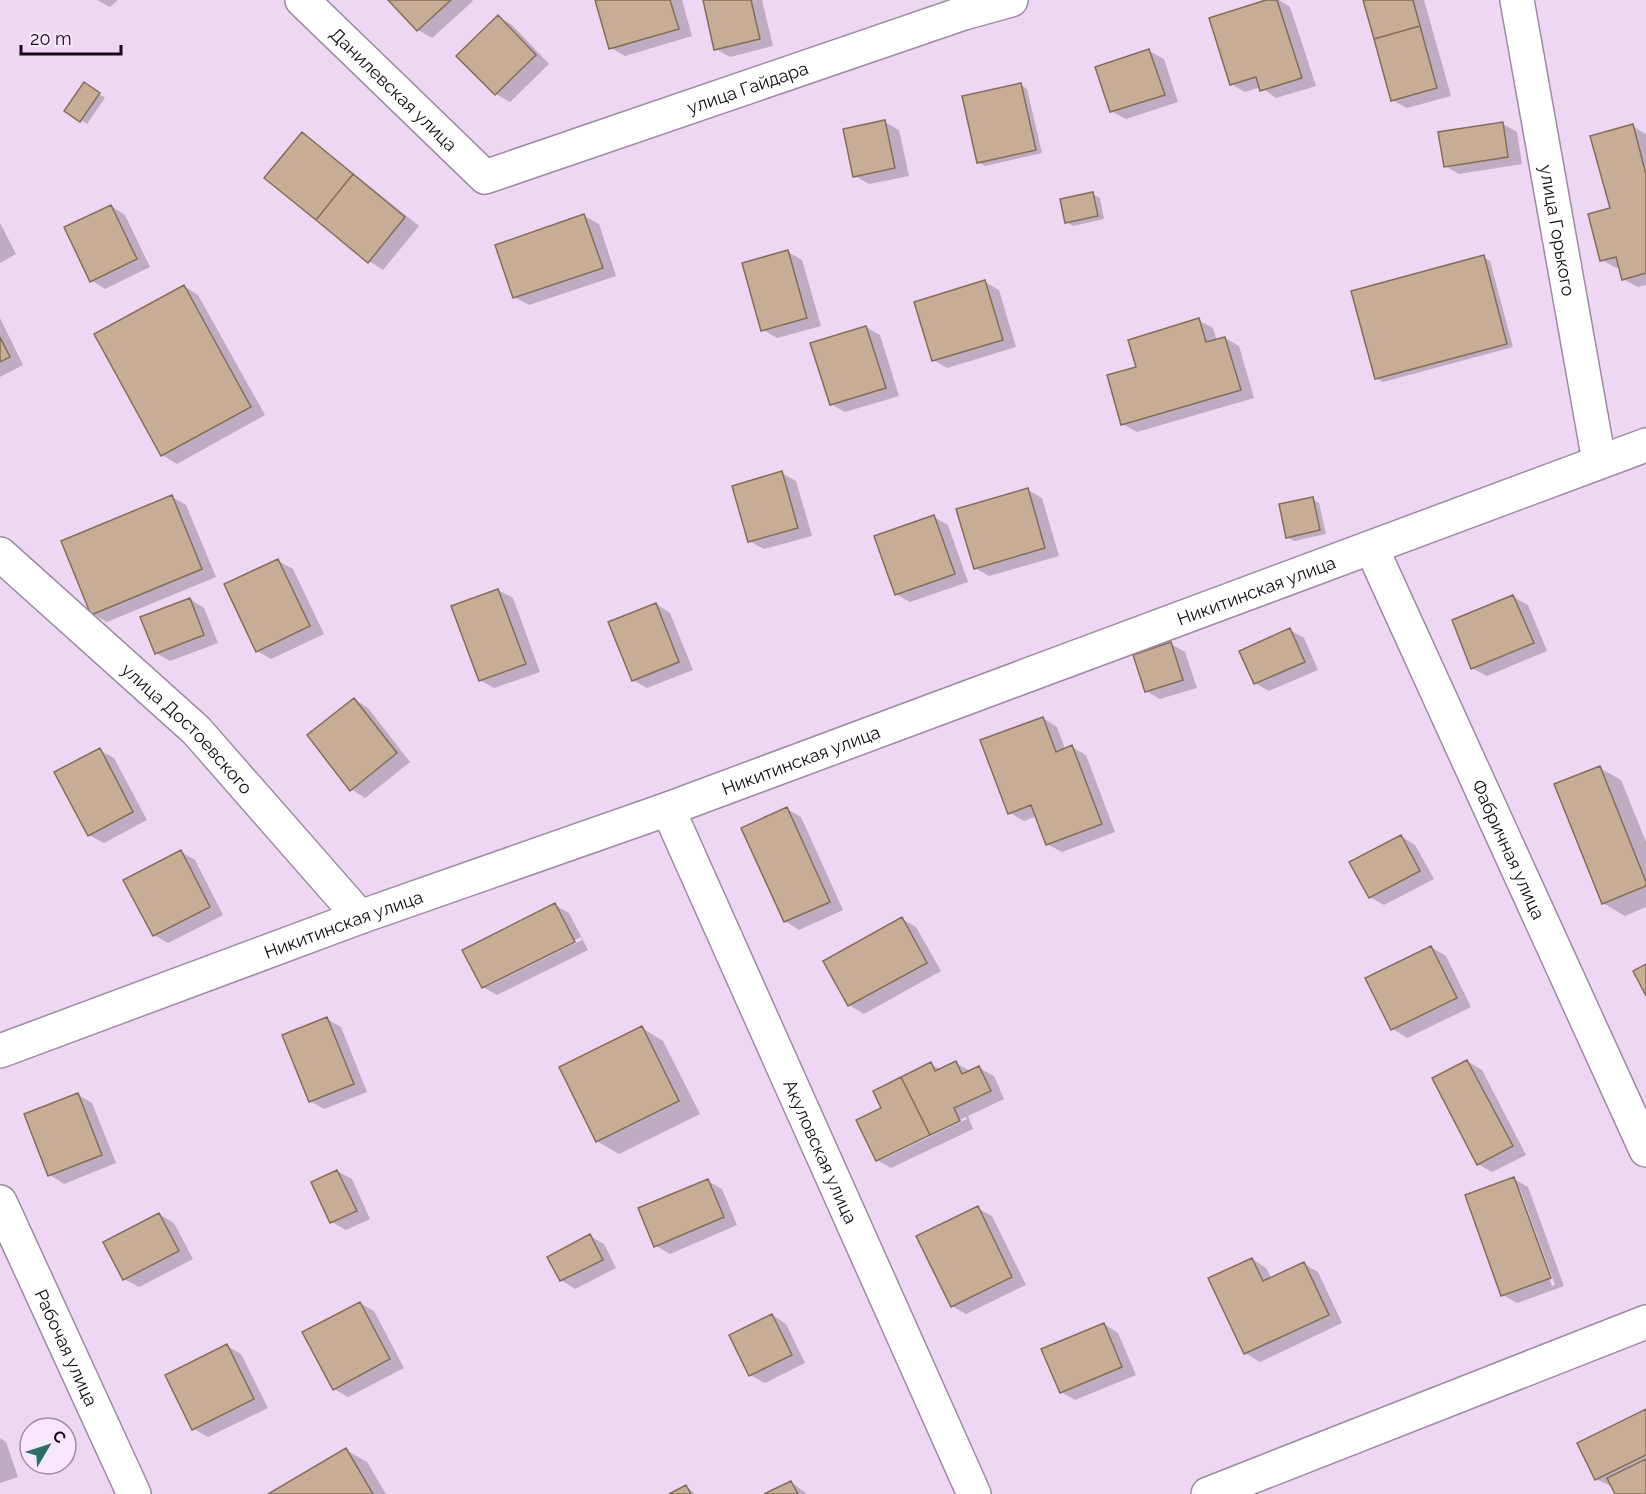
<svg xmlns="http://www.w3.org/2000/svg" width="1646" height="1494" viewBox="0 0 1646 1494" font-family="Raleway,sans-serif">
	<rect width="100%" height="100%" fill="#edd7f3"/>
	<path fill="#0003" fill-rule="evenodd" d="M97,0H118L110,7Z
		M390,0H472L473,1L432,38L418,30Z
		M597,0H682L692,36L625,56L611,48Z
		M704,0H762L773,46L730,57L716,49Z
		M1271,0H1279L1290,7L1316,86L1276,98L1261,87L1245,92L1231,84Z
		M1364,0H1424L1451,96L1407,108L1392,100Z
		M498,17L512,25L549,64L510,102L496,94Z
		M1149,51L1164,59L1178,102L1126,119L1111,111Z
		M1021,85L1027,89L1042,153L985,166L978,162Z
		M91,88L105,98L87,124L81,120Z
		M885,122L899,130L909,176L869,184L855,176Z
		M1503,124L1517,132L1522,164L1459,174L1445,166Z
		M1632,126L1646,134V285L1638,287L1623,279L1620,267L1616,268L1602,260Z
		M302,134L316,143L419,226L383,270L369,261Z
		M1093,194L1100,198L1104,219L1073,226L1067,222Z
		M111,206L125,215L150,267L105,289L91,280Z
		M584,216L599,224L616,276L529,305L514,297Z
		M0,223L16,254L0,263Z
		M788,252L802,260L821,326L777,338L763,330Z
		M1483,257L1490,261L1513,347L1383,382L1376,378Z
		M985,282L999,290L1016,347L947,368L933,360Z
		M184,286L198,295L265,415L177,464L162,455L96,335Z
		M0,318L23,365L0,377Z
		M1198,320L1213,328L1217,341L1225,338L1239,346L1254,398L1137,432L1122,424Z
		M866,327L880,335L899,396L845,412L831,404Z
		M782,473L796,481L812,536L764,549L749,541Z
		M1028,490L1042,498L1059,556L989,576L975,568Z
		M172,497L186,505L216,577L107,622L92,614Z
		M1312,499L1319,503L1326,534L1294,541L1287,537Z
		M934,517L948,525L968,582L910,602L896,594Z
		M278,561L293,569L324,634L271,659L257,651Z
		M498,590L513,598L540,672L494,688L480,680Z
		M1513,597L1528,605L1547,651L1487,676L1472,668Z
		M190,599L204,608L218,643L170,661L156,653Z
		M656,604L670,613L693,670L647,688L633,680Z
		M1290,630L1304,638L1318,670L1269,691L1255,683Z
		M1171,644L1185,652L1197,688L1160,699L1146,691Z
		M354,699L368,708L410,762L365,798L351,789Z
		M1043,718L1057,727L1065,749L1072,747L1086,755L1115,832L1062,852L1047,844L1037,816L1024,821L1010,813Z
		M99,750L114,758L147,820L104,843L89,835Z
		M1600,768L1621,780L1646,842V907L1625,916L1603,903Z
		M787,809L801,817L843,910L799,930L785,921Z
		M1401,836L1415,845L1434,879L1384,905L1370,897Z
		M181,852L195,860L223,915L168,943L154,935Z
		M555,905L569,913L588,950L497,995L483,987ZM581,937L582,940L489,986V983Z
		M902,919L916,927L941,971L864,1014L849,1005L825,961Z
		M1431,947L1446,956L1471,1007L1407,1038L1393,1029L1367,978Z
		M327,1019L341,1027L367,1092L324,1109L310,1101Z
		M642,1028L663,1041L700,1114L619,1154L597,1141Z
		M1467,1061L1482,1070L1526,1155L1492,1172L1478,1164Z
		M956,1063L970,1071L979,1068L994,1076L1004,1099L968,1116L973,1129L891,1168L877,1160L931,1064L941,1070ZM966,1117L967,1119L883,1159V1156Z
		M77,1094L92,1103L116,1163L64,1184L50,1175Z
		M337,1171L352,1179L370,1219L346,1230L332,1222Z
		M1514,1179L1528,1187L1564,1286L1517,1303L1503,1295ZM1517,1189H1520L1555,1285L1552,1286Z
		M708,1181L722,1189L737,1225L670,1254L655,1245Z
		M977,1208L992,1216L1026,1285L966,1314L952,1306Z
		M159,1214L174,1223L193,1259L139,1287L124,1279Z
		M590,1236L604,1244L616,1268L575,1289L561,1280Z
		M1252,1259L1266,1268L1272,1279L1304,1264L1318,1272L1342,1323L1260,1362L1245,1353Z
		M360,1303L374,1311L404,1368L348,1397L334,1389Z
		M772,1315L786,1324L805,1363L765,1383L750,1375Z
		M1104,1324L1118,1333L1136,1375L1075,1400L1061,1392Z
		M227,1346L241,1354L268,1408L208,1437L194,1429Z
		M1646,1411V1494H1616L1613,1487L1596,1479Z
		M0,1438L6,1442L18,1477L0,1483Z
		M346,1450L367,1462L386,1494H271Z
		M791,1482L807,1494H768Z
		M686,1486L695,1494H672Z"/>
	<path fill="#c7ad95" stroke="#866d58" stroke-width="1.5" d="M388,0H451L417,31Z
		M595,0H670L679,29L609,49Z
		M703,0H751L760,39L714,50Z
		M1266,0H1277L1302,78L1260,91L1256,77L1230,85L1209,18Z
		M1363,0H1413L1420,26L1374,39Z
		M498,15L536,55L495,95L456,56Z
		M1420,26L1437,88L1391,101L1374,39Z
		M1149,49L1165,95L1110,112L1095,67Z
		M84,82L100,93L80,122L64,111Z
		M1021,83L1036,150L977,163L962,96Z
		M885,120L895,168L853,177L843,129Z
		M1503,122L1508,157L1444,167L1438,132Z
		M1633,124L1646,174V273L1622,280L1616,257L1600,261L1588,214L1610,208L1590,136Z
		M302,132L353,174L316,220L264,178Z
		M353,174L405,217L368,263L316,220Z
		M1093,192L1098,216L1065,223L1060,199Z
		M111,205L137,259L90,282L64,227Z
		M584,214L603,268L513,298L495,245Z
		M788,250L807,318L761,331L742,263Z
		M1484,255L1507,344L1375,379L1351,291Z
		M985,280L1003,340L932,361L914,302Z
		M184,285L251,407L161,456L94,334Z
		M1199,318L1206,342L1225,337L1241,390L1121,425L1107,375L1136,367L1128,340Z
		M866,326L886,388L830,405L810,343Z
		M0,337L10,357L0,362Z
		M782,471L798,528L748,542L732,486Z
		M1028,488L1045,548L974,569L956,509Z
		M172,495L202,569L91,615L61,541Z
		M1313,497L1320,530L1286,538L1279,504Z
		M934,515L955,574L895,595L874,536Z
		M278,559L310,626L256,652L224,584Z
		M498,589L526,664L479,681L451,606Z
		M1513,595L1534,643L1471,669L1452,620Z
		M190,598L204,635L155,654L140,617Z
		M656,603L679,662L632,681L608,622Z
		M1290,628L1305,662L1254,684L1239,651Z
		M1171,642L1183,680L1145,692L1133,655Z
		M354,698L397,753L350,791L307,735Z
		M1043,717L1056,752L1072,745L1102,824L1046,845L1031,805L1008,814L980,740Z
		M100,748L133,812L88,836L54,772Z
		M1600,766L1646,882V886L1602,904L1554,784Z
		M787,807L830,902L784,922L741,828Z
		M1401,835L1420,871L1369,898L1349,862Z
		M181,850L210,907L153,936L123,880Z
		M555,903L575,942L482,988L462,950Z
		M902,917L927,963L848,1006L823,961Z
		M1431,946L1457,998L1391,1030L1365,978Z
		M1646,964V996L1633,971Z
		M327,1017L354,1084L309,1102L282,1035Z
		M642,1026L679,1101L596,1142L559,1067Z
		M1467,1060L1513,1146L1477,1165L1432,1078Z
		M956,1061L962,1074L979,1066L991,1091L954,1108L960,1121L930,1135L901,1077L931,1062L935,1071Z
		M901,1077L930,1135L876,1161L856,1120L881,1108L873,1091Z
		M78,1093L102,1155L48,1176L24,1114Z
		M337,1170L357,1211L330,1223L311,1182Z
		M1514,1177L1551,1278L1501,1296L1465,1195Z
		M708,1179L724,1217L654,1247L638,1208Z
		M978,1206L1012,1277L951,1307L916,1236Z
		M159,1213L179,1251L123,1280L103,1242Z
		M590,1234L603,1260L560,1281L547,1257Z
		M1252,1258L1263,1281L1304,1262L1329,1315L1244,1354L1208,1278Z
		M360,1302L390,1359L333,1390L302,1332Z
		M772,1314L792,1355L749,1376L729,1335Z
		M1104,1323L1122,1367L1060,1393L1041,1349Z
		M227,1344L254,1399L192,1430L165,1375Z
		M1646,1409V1455L1595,1480L1577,1443Z
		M346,1448L373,1494H268Z
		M1646,1459V1494H1615L1607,1478Z
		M791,1481L798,1494H764Z
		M686,1485L691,1494H669Z"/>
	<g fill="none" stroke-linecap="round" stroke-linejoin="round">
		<g stroke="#9f8aa4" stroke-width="36">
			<g id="street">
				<path id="s1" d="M302,0L485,177L964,13L1011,0"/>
				<path id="s2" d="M1372,549L1646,1150"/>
				<path id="s3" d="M0,554L196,730L360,917"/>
				<path id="s4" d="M668,809L974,1494"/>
				<path id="s5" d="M0,1202L134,1494"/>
				<path d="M1208,1494L1646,1322"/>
			</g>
		</g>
		<g stroke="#9f8aa4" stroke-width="36">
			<g id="secondary">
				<path id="s6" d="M1517,0L1599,461"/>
				<path id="s7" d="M0,1051L360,917L668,809L1646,445"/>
			</g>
		</g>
		<use href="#street" stroke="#fff" stroke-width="33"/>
		<use href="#secondary" stroke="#fff" stroke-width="33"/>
	</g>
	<g text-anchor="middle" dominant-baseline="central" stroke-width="4.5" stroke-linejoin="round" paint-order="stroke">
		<g font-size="18" fill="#120b14" stroke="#f8e6fd">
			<text stroke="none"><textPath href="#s1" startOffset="532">улица Гайдара</textPath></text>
			<text stroke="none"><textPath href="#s1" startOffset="128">Данилевская улица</textPath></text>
			<text stroke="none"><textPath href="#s6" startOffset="234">улица Горького</textPath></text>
			<text stroke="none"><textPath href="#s7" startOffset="1338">Никитинская улица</textPath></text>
			<text stroke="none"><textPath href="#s3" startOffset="256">улица Достоевского</textPath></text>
			<text stroke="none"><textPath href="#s7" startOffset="852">Никитинская улица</textPath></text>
			<text stroke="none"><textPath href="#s2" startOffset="330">Фабричная улица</textPath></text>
			<text stroke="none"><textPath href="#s7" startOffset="366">Никитинская улица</textPath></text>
			<text stroke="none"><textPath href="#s4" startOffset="375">Акуловская улица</textPath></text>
			<text stroke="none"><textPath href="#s5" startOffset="160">Рабочая улица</textPath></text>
		</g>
	</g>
	<g transform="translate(48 1446) rotate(51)"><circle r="28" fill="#f8e6fd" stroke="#9c8ea0" stroke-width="1.5"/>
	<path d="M0-4.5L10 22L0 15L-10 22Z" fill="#2b7167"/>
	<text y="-9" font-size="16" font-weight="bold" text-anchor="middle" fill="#120b14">С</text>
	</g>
	<path d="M21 45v9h100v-9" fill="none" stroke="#120b14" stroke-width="3"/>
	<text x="30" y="45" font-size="18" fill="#120b14" stroke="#f8e6fd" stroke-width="4.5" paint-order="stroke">20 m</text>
</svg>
